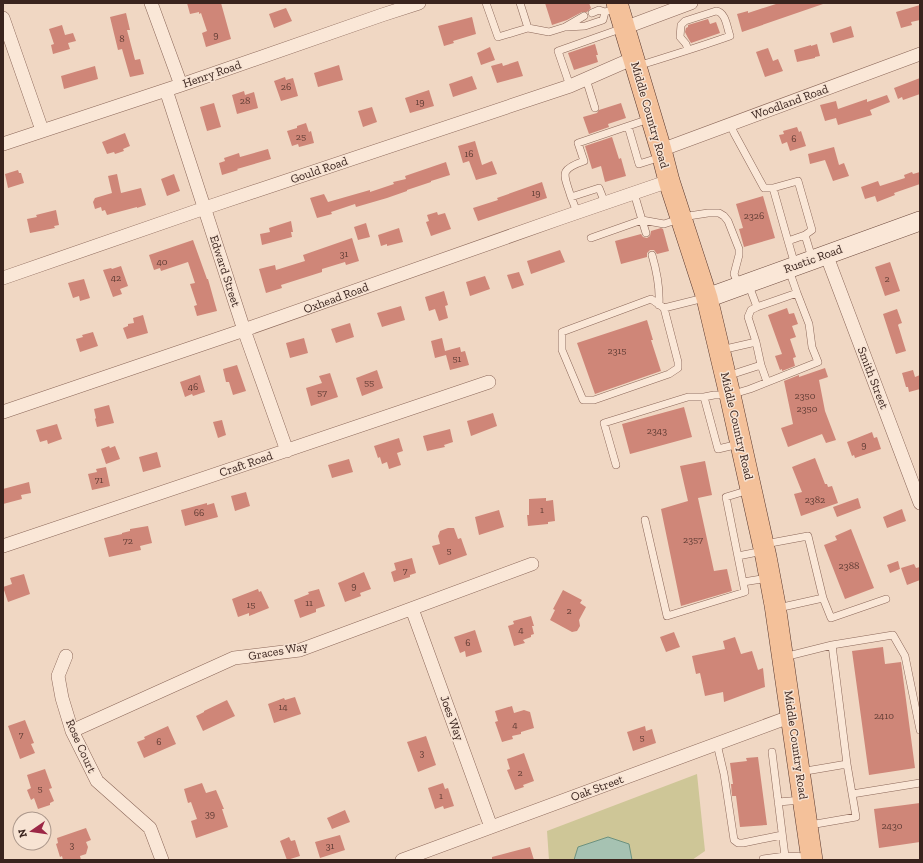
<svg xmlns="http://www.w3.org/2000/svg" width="923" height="863" viewBox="0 0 923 863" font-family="'Zilla Slab',serif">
	<rect width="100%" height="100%" fill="#f0d7c3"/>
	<path fill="#cec697" d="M697,774L705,851L692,860H632L629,844L578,847L574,860H549L547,831Z"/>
	<path fill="#a6c2b2" stroke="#6c917e" d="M608,837L629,844L632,860H574L578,847Z"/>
	<path fill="#cf8678" d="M187,3H221L231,39L206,47L202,33L207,31L201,13L199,14V12L190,14Z
		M545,3H589L591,8L587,12H582L567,20L552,25Z
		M779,3H823V4L742,32L737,14L748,11V13Z
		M920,5V20L911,22L912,25L901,28L896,12Z
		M286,8L292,21L274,28L269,14Z
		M126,13L130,30H127L135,60L140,59L144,74L130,77L122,49L118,50L110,17Z
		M472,17L476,34L453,41L454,43L444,46L438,26Z
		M708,19L710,24L716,22L720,33L691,43L688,38L685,32L686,28L688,27V25Z
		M62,25L65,35L73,33L76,41L68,43L70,49L53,54L51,45L54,44L49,29Z
		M851,26L854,37L833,43L830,33Z
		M595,44L598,55H596L598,62L574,70L568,53Z
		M817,44L820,56L815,57V58L797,62L794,50L811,45V46Z
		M490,47L495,60L481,65L477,53Z
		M768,48L773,61L778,59L783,71L765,77L756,52Z
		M518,61L523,76L497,83L491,66L502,63L503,66Z
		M339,65L343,80L318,87L314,73Z
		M95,66L98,79L64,89L61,76Z
		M472,76L477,89L453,97L449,84Z
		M285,77L286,80L293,78L298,96L281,101L274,81Z
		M920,78V94L903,100L902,97L898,99L894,88Z
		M429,90L434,106L410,113L405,98Z
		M244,91L245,95L254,92L258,108L237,114L232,95Z
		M887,95L890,102L870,110L872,115L838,125L836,118L825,121L820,105L836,101L838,109L867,99V102Z
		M214,103L221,127L207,131L200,107Z
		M621,103L626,118L608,124L609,127L589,134L583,117L597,113L599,110Z
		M372,107L377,122L363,127L358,111Z
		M306,123L309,132L311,131L314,143L299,147L298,144L292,146L287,131L297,128V126Z
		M797,127L799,132L801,131L806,146L790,151L787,142L782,144L779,135L784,134L783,131Z
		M125,133L130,146L123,149L124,151L115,154L114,152L107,154L102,142Z
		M612,137L619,159L621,158L626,176L605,182L601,166L592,169L585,146Z
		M475,141L482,165L492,161L497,174L476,180L469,161L463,163L458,146Z
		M834,147L839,165L844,163L849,176L833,181L825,160L810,164L808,154Z
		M268,149L271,159L237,169L238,170L222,175L219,163L225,161L224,158L239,153L240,157Z
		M446,162L450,175L431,181V182L407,190V191L387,198L356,207L355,204L331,212L332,214L317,218L310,198L324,194L328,202L370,190V192L394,184L393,182L406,179L405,176Z
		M18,170L19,173H21L24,183L8,188L5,174Z
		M912,172L913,174L920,172V184L894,193L895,195L877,202L875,196L865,199L861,187L878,181L880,186L905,178L904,175Z
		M117,174L121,193L141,188L146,205L137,208V207L107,215L105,210L102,211L101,207L95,209L93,202L95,198L112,193L108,176Z
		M174,174L180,191L167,196L161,179Z
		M542,182L547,198L478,221L473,208L498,200L497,198Z
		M763,196L775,238L744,247L739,229L743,228L736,204Z
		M56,210L59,225L54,226L55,228L30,233L27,219L37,217L36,215Z
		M437,212L438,215L445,213L451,229L431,236L426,222L429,221L427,215Z
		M291,221L293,232H291L292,237L262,245L260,234L270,232L269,228L272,227Z
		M366,223L370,237L358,240L354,227Z
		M399,228L403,242L387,246V244L381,246L378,235Z
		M661,228L663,229L669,251L657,254L654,250H650L647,253V257L621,264L615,241L641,234L643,237L647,238L650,236L651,231Z
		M352,238L359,261L346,265L345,262L322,269V272L281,285L282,288L266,293L259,269L275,265L276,270L305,261L303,255Z
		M193,240L207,279H208L217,311L197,316L194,306L197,305L190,284L195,283L188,262L161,271L160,268L154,270L149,255Z
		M560,250L565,262L531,274L527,261Z
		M890,262L900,291L885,296L875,267Z
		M121,266L128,286L120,289L122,294L113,297L103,270L111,268L112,269Z
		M519,272L524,285L512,289L507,275Z
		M485,276L490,289L470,296L466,282Z
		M84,279L90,298L80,301L79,296L73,298L68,283Z
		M444,291L448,305L445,306L448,318L439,321L435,309L429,311L425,297Z
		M401,306L405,320L382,327L377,313Z
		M787,308L789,314L794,313L798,324L792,326L796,337L790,339L796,357L793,358L795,366L782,371V369L780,370L775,356L782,354L768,315Z
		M897,309L902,323L899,324L898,325L906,351L896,354L883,314Z
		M143,315L148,333L127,339L123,328L128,326V324L134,323L133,318Z
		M647,320L653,340H651L661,371L595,394L577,343Z
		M350,323L354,337L336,343L331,329Z
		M93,332L98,346L80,352L76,339L83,337L82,335Z
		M304,338L308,353L290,358L286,343Z
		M442,338L445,351L460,347L461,352L465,351L469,365L450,370L446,355L435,358L431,341Z
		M237,365L246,391L233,395L229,382H226L223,369Z
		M825,368L828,377L819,380L825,411L836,440L826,443L822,434L788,447L781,428L793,424L784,381L799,375V377Z
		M377,370L383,388L362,396L356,378Z
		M913,370L915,377L920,375V389L909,392L908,387H906L902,373Z
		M330,373L338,397L311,406L306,388L322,383L319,376Z
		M200,375L205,392L193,396L192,394L185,397L180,382Z
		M109,405L114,423L97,427L95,419L96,418L94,409Z
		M684,407L692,437L630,454L622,424Z
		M493,413L497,426L471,436L467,421Z
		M222,420L226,435L218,438L213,422Z
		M57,424L62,439L48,444L47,440L40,442L36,430Z
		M450,429L453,442L444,445L445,447L427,451L423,436Z
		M872,432L874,438L877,437L881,449L855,458L854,455L852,456L847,442Z
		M399,438L403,451L397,453L401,465L389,469L387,462L382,464L380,457L378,458L374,446Z
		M109,446L110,448L115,446L120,459L106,464L101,449Z
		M157,452L161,467L143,472L139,457Z
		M815,458L825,484H827L828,487L832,486L838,503L801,516L794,494L802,492L792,467Z
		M349,459L353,472L332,478L328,465Z
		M705,461L712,495L698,498L714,571L727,569L732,591L681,606L661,509L688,501L680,466Z
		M106,467L110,486L92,490L88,474L97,472L96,469Z
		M29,482L31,493L21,495L22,499L3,504V489Z
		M246,492L250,506L235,511L231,496Z
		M546,498V501L553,500L555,521L548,522V524L528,526L527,515H529V499Z
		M858,498L861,508L837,517L833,507Z
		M207,503V505L214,503L218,517L185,526L181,510Z
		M902,509L906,521L887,528L883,517Z
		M499,510L504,527L479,535L475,517Z
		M148,526L152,543L140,546L141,550L109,557L104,538L122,534V533L130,531V529Z
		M448,528H454L458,539L461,538L467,555L439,565L432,546L440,544L438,536L440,531Z
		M851,529L874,588L845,599L824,545L837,540L835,536Z
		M412,558L416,573L410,575V577L394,582L391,572L396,570L394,563Z
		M898,561L900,569L890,573L887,565Z
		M914,564L916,568L920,567V580L907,585L901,568Z
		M364,572L371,589L360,593L361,596L345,602L338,583Z
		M24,574L30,594L8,602L3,587L12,584L10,578Z
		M258,589L259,592L261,591L269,608L249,616V613L238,617L232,599Z
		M319,589L325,606L316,609V612L300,618L294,600L309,594L308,592Z
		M563,590L582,600L580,603L586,607L579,620L580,626L577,631L572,632L550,620L555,610L553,609Z
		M531,616L534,626H532L534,634L531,635V637L523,640L525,643L514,646L508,626L514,624L513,621Z
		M475,630L482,652L466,657L465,651L460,653L454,637Z
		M674,632L680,647L666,652L660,637Z
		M735,637L741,654L752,651L758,670L763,668L765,687L724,702L723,692L705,696L700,673L696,674L692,656L725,649L723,641Z
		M883,647L885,664L901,662L915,768L869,775L852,651Z
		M295,697L301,714L274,723L268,704L284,698L285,700Z
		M227,700L235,716L203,731L196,716L204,712V711Z
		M512,706L514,713L524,710L530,712L534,728L521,732V734L512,736L513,739L502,742L495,722L498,721L495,711Z
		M25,720L34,743L31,744L35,753L20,759L8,726Z
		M168,726L176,744L144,758L137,742L145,739L144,737Z
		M645,726L646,731L652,729L656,743L633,751L627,732Z
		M426,736L436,765L418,772L407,742Z
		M524,753L534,781L523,785L524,787L515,790L507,770L510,769L507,759Z
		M758,757L767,825L740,827L736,796H732L731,784H733L730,763L747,761L746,758Z
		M45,769L52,788L49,789L54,801L50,803V805L38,809L34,798L31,800L27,790L31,788L27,775Z
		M202,783L206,793L216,790L224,809H222L228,827L196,838L191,821L197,819L191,802L188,803L184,789Z
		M443,783L445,789L448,788L454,806L444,809L443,806L435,809L428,788Z
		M920,803V842L879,848L874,809Z
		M345,810L350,822L332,829L327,818Z
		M86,828L91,840L86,842L88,847L86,854L80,856L81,860H63L62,856L60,857L56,844L58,843L57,838Z
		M340,835L345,850L320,858L315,842Z
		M289,837L291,841L295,840L300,856L287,860L280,841Z
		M530,847L534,860H492V857Z"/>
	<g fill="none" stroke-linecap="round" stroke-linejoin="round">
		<g stroke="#8b6759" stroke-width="8">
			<path id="lane" d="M486,3L498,37L528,28L549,32L565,27L584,16
				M520,3L528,28
				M592,13L599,10L605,12
				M567,27L585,26L603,20L605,12L617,8
				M644,64C673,55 702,46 730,36C727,28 726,12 716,11L685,21L681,25L680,37L686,44L688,50
				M586,79L595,108
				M570,86L558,51L623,28
				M730,124L734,133L764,188H773
				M628,126L639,164L661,157
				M634,193L642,220L664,224L679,219
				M571,197L577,212
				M605,203L599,188L571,197C564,174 558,170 584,161L578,143L649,119
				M682,217L708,213H719L724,216L728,221L739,249V255L734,274L739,286
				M591,238L642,220L646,233
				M788,241L773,188L798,181L812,230L805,235
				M652,255C657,272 660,287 659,305
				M795,265L788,241L805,235L812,258
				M789,270L797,293
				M651,299L664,308L678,362V368L669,374L594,400H583L562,350V332Z
				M664,308L704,298
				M756,342L748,317L751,310L757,307
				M721,350L756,342L761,365
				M727,376L761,365L767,382
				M739,444L718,449L704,397L714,395H730L750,389L818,362L812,347L809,324L797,293L757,307L748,283
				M616,465L604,423L688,397H704
				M645,520L667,616L745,592L726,497L749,490
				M765,544L808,536L823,598L778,608
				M738,556L763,551
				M743,582L768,578
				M823,598L831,618L886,599
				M832,645L893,635L905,656L920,730
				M784,657L832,645L847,764L800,772
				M717,744L724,774L734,840L738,843H743L782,835
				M772,752L785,856
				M852,794L920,783
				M778,802L802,800
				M810,825L856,817L847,764
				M763,859L785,856L810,857"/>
		</g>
		<g stroke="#8b6759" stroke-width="14">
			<path id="street" d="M151,3L181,85
				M3,18L42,130
				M624,28L691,3
				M166,90L244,330L287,451
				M3,144L181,85L382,15L419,3
				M661,150L920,54
				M826,254L920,503
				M3,278L205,208L570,86L634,58
				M3,412L244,330L561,218L669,181
				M3,546L489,382
				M412,609L491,827
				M66,656L58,676L62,698L72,731L97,781L150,828L162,860
				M72,731L234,658L300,650L532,564
				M402,860L792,716"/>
		</g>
		<g stroke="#6c483c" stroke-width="20">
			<path id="secondary" d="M707,298L920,221"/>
		</g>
		<g stroke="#58372e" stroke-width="22">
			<path id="primary" d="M617,3L661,150L669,181L707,298L730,395L766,557L775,605L812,860"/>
		</g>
		<use href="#lane" stroke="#fae7d7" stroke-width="7"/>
		<use href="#street" stroke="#fae7d7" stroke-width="13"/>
		<use href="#secondary" stroke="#fae7d7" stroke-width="19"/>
		<use href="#primary" stroke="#f4c19a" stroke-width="21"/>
	</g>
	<g text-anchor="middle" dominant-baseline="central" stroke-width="3" stroke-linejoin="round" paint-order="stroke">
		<g font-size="10" fill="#5f3c34">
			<text x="216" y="35">9</text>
			<text x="122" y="39">8</text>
			<text x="286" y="87">26</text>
			<text x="245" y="101">28</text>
			<text x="420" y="102">19</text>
			<text x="301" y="137">25</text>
			<text x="794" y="139">6</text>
			<text x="469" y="154">16</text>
			<text x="536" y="193">19</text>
			<text x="754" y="216">2326</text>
			<text x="344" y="254">31</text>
			<text x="162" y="262">40</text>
			<text x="116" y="278">42</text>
			<text x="887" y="279">2</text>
			<text x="617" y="351">2315</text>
			<text x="457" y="359">51</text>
			<text x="369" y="383">55</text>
			<text x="193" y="387">46</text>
			<text x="322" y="393">57</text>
			<text x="805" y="396">2350</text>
			<text x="807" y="409">2350</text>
			<text x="657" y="431">2343</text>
			<text x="864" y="445">9</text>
			<text x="99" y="480">71</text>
			<text x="815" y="500">2382</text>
			<text x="542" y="510">1</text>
			<text x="199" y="513">66</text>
			<text x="693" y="540">2357</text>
			<text x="128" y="541">72</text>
			<text x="449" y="551">5</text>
			<text x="849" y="566">2388</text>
			<text x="405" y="571">7</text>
			<text x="354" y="586">9</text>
			<text x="309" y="603">11</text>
			<text x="251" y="605">15</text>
			<text x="569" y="611">2</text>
			<text x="521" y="630">4</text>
			<text x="468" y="643">6</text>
			<text x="283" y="707">14</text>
			<text x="884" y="716">2410</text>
			<text x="515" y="725">4</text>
			<text x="21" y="735">7</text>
			<text x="642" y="738">5</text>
			<text x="159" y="742">6</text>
			<text x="422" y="753">3</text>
			<text x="520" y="773">2</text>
			<text x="40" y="789">5</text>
			<text x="441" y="796">1</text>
			<text x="210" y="814">39</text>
			<text x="892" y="826">2430</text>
			<text x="72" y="845">3</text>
			<text x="330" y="846">31</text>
		</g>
		<g font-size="12" fill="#3a241e" stroke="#f7e3d3">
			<text transform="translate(212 74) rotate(-19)">Henry Road</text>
			<text transform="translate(790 102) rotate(-20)">Woodland Road</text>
			<text transform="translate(650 115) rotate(74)">Middle Country Road</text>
			<text transform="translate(319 170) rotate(-19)">Gould Road</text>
			<text transform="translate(813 259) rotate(-20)">Rustic Road</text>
			<text transform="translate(225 271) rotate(72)">Edward Street</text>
			<text transform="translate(336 298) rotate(-20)">Oxhead Road</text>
			<text transform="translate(873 378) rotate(69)">Smith Street</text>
			<text transform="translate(737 426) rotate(77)">Middle Country Road</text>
			<text transform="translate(246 464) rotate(-19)">Craft Road</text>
			<text transform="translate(278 651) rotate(-10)">Graces Way</text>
			<text transform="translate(452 718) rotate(70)">Joes Way</text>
			<text transform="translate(796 745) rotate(82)">Middle Country Road</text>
			<text transform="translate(81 746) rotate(66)">Rose Court</text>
			<text transform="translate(597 788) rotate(-20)">Oak Street</text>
		</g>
	</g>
	<rect width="923" height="863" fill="none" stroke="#3a241e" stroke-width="8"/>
	<g transform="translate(32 831) rotate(257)"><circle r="19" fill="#f7e3d3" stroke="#ab978b"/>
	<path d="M0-3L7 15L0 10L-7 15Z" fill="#9c2746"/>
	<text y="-6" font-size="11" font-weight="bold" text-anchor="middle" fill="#3a241e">N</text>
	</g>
</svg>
